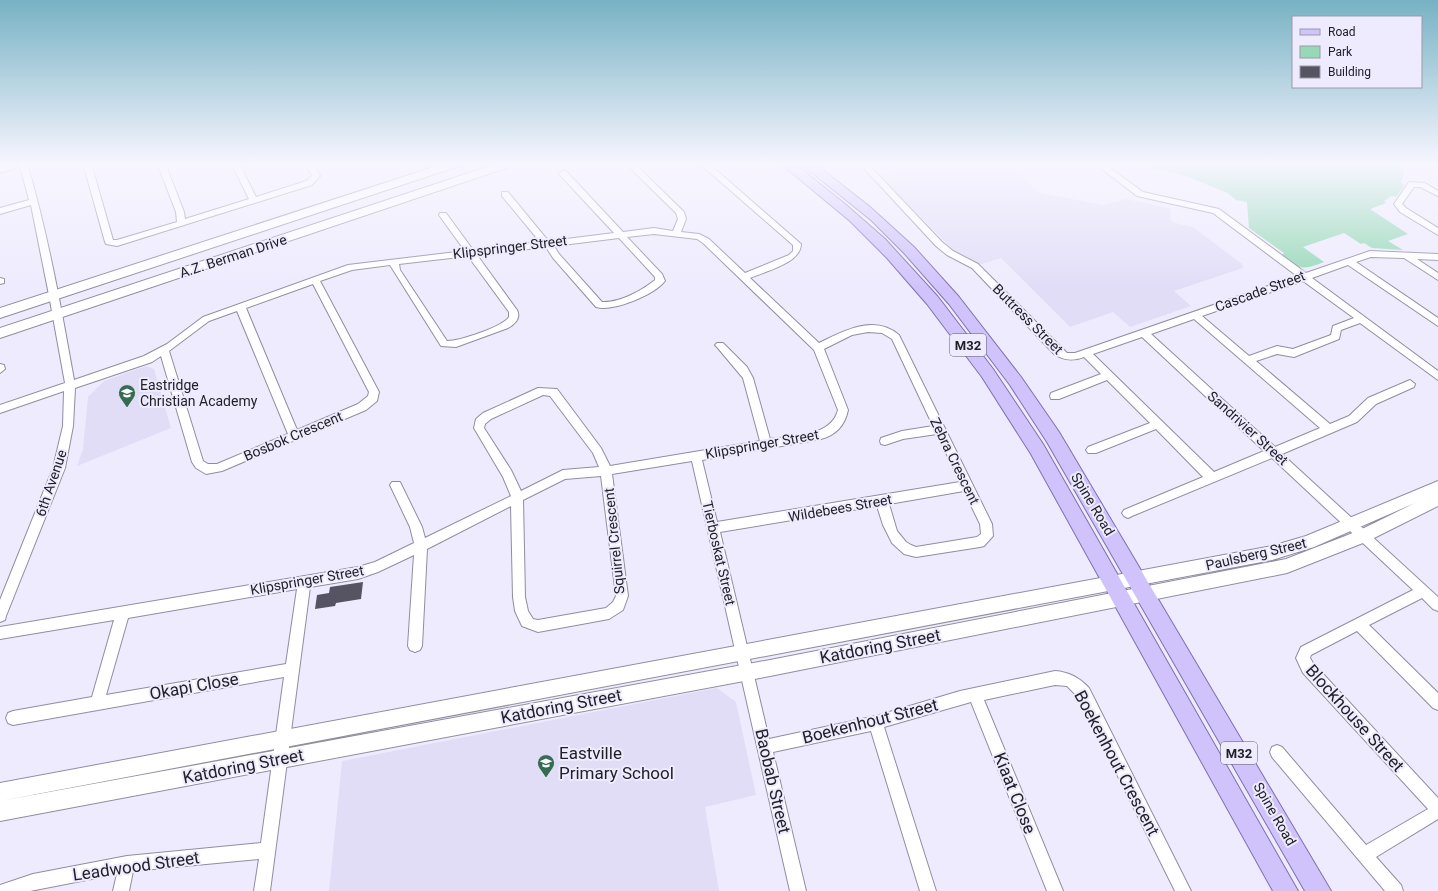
<svg xmlns="http://www.w3.org/2000/svg" width="1438" height="891" viewBox="0 0 1438 891" font-family="Roboto,sans-serif">
	<rect width="100%" height="100%" fill="#eeebfe"/>
	<path fill="#e2ddf7" d="M915,163H1005L1040,193L1103,205L1126,199L1169,208L1171,210L1170,220L1175,223L1193,227L1242,264L1243,268L1174,291L1191,306L1130,327L1113,312L1070,327L1001,258L979,265L952,249L879,175Z
		M146,366L154,369L171,428L77,466L83,449L88,397L104,381Z
		M717,688L736,702L756,795L705,807L719,891H329L342,761Z"/>
	<path fill="#97d8b7" d="M1147,163H1368L1375,165L1376,163H1404V171L1401,183L1405,185L1396,197L1392,196L1384,201L1386,203L1370,209L1408,234L1388,241L1403,250L1372,248L1364,243L1361,244L1344,233L1303,247L1324,262C1301,271 1301,269 1282,255L1284,253L1249,228L1247,202L1236,200L1228,193L1183,175L1151,168Z"/>
	<path fill="#565363" d="M363,582L361,599L336,603L335,606L315,609L317,595L329,593L330,587Z"/>
	<g fill="none" stroke-linecap="round" stroke-linejoin="round">
		<g stroke="#908d9f" stroke-width="2">
			<path id="minor" d="M13,163H27C48,234 61,307 74,380L144,356L167,344L203,317L348,265L465,251L439,215L440,213H446L473,250L540,242L502,196V192H508L545,237L550,241L614,233L560,175L559,173L563,171H566L623,232L654,228L673,231L678,219L676,213L625,163H634L684,212L686,219L681,232L699,234L709,239L745,273L789,255L793,251V245L699,163H708L801,244C801,263 766,271 750,278L819,343C844,331 874,314 899,335L992,524L993,536L984,546L980,547L916,557L904,554L892,543L883,525L877,506L720,532L769,739L876,716L960,691L1055,671C1069,672 1080,678 1089,688L1191,891H1175L1079,698L1067,686L1055,685L984,700L1063,891H1047L971,702L884,727L936,891H920L871,731L773,752L806,891H790L692,461L612,474L628,596L623,610L609,619L538,632L522,626L515,611L513,597L511,506L427,549L422,646L420,650L415,652L410,650L408,646L414,555L378,572L358,579L310,587L270,891H254L259,859L133,871L129,891H113L117,874L30,891H0V885L33,874L127,856L261,843L284,677L13,725L8,723L6,718L8,713L13,711L92,697L114,620L0,639V627L358,567L375,562L414,543L410,527L390,485L392,482H400L422,527L425,538L511,496L503,477L474,428L476,419L483,413L538,388L557,389L601,448L610,466L760,441L743,378L717,347L715,345L717,343H723L747,367L753,378L770,439C793,436 831,437 838,410L814,350L703,243L697,239L654,234L627,237L662,274L665,281C654,295 613,312 596,307L553,258L546,247L477,255L517,310C521,318 515,324 508,328L456,347L441,346L390,265L352,270L320,281L379,392L377,401L366,410L222,471L206,474L196,468L192,462L161,356L152,362L75,388L73,426L65,468L6,616L5,620L0,622V600L53,468L63,426L64,391L0,413V405L65,383L49,295L31,205L0,214V208L29,200L20,166L0,173V168ZM619,238L655,277V280C641,291 620,303 602,302L559,254L554,246ZM468,256L509,312V317C502,327 460,341 447,341L400,270L399,264ZM313,284L369,392L368,396L358,404L297,430L246,308ZM237,311L288,434L217,464H208L203,461L169,351L209,321ZM868,332L882,333L892,339L933,426L902,431L881,438L880,441L881,444L885,445L903,439L937,434L960,482L717,522L702,460L821,439C836,435 845,425 848,410L824,349L852,335ZM543,395L550,396L593,453L599,467L563,470L521,491L511,470L484,428L485,424L491,419ZM601,476L616,596L613,602L606,608L538,620L533,619L528,611L525,597L523,500L565,479ZM964,491L980,524L981,534L977,537L916,547L911,545L906,542L897,531L889,504ZM297,589L286,664L106,695L128,618Z
				M83,163H91L113,240H117L177,222L176,212L157,163H165L184,212L185,219L249,199L231,163H239L256,197L306,181L312,176L305,163H313L320,176L312,185L117,246L106,244L105,242Z
				M859,163H867L942,242L953,251L978,264L1067,353H1075L1297,276L1213,213L1137,196L1094,163H1103L1143,192L1219,209L1306,273L1370,251L1438,254V260L1417,259L1438,273V280L1404,258L1371,257L1356,262L1438,318V326L1348,265L1312,278L1438,371V380L1360,323L1341,330L1339,339L1294,357L1277,354L1256,361L1330,424L1349,416L1368,398L1410,380L1415,384L1414,387L1376,404L1357,422L1282,454L1438,597V611L1433,609L1422,598L1369,625L1438,693V710L1433,708L1357,631L1311,655L1310,658L1313,663L1438,798V819L1376,857L1401,885L1403,891H1385L1272,757L1270,752L1272,747L1277,745L1282,747L1366,845L1428,809L1303,673L1296,658L1301,647L1413,590L1272,458L1132,516L1128,518L1124,516L1122,513L1124,510L1203,477L1156,429L1096,453H1088L1086,450L1088,447L1150,423L1107,380L1059,399H1051L1050,396L1051,393L1101,374L1084,357C1073,361 1064,361 1054,354L972,268L947,255L936,246ZM1303,281L1354,318L1333,326L1331,335L1293,349L1277,346L1249,356L1202,316ZM1194,319L1320,428L1275,447L1151,334ZM1142,337L1264,451L1214,472L1093,354Z
				M1409,182L1425,183L1438,191V196L1420,187H1414L1402,204L1406,208L1438,228V235L1400,212L1394,204Z
				M0,278L4,279V283L0,284Z
				M0,364L4,365L5,369L0,373Z"/>
		</g>
		<g stroke="#908d9f" stroke-width="2">
			<path id="tertiary" d="M1438,481V506L1368,541L1287,573L770,676L0,821V801L770,660L1286,559L1358,531L1415,503L1314,547L1272,560L0,801V783L1272,546L1306,536Z"/>
		</g>
		<g stroke="#908d9f" stroke-width="2">
			<path id="secondary" d="M446,163H464L462,165L0,318V308Z
				M499,163H517L515,165L0,338V328Z"/>
		</g>
		<g stroke="#7f70ae" stroke-width="2">
			<path id="primary" d="M780,163H794L845,204L885,239L938,297L993,369L1043,444L1298,891H1273L1031,454L982,377L927,304L887,258L850,221Z
				M800,163H814L870,207L914,247L959,297L1021,377L1059,432L1331,891H1305L1047,442L1010,385L949,304L904,253L871,220Z"/>
		</g>
		<use href="#minor" fill="#fff" fill-rule="evenodd"/>
		<use href="#tertiary" fill="#fff" fill-rule="evenodd"/>
		<use href="#secondary" fill="#fff" fill-rule="evenodd"/>
		<use href="#primary" fill="#d0c3fb" fill-rule="evenodd"/>
	</g>
	<linearGradient id="sky" x2="0" y2="1"><stop stop-color="#77b2c4"/><stop offset="0.57" stop-color="#f7f6ff"/><stop offset="1" stop-color="#f7f6ff" stop-opacity="0"/></linearGradient>
	<rect width="1438" height="288" fill="url(#sky)"/>
	<defs>
		<g id="school-pin" transform="scale(0.9)"><path d="M0 17L-7.5 6A9.5 9.5 0 1 1 7.5 6Z" fill="#356b52" stroke="#eeebfe"/><path d="M0-5L7-2L0 1L-7-2ZM-4 1L0 2.5L4 1V4Q0 6-4 4Z" fill="#fff"/></g>
	</defs>
	<g fill-rule="evenodd">
		<use href="#school-pin" x="127" y="393"/>
		<use href="#school-pin" x="546" y="763"/>
	</g>
	<g text-anchor="middle" dominant-baseline="central" stroke-width="4" stroke-linejoin="round" paint-order="stroke">
		<g fill="#eeebfe" stroke="#5e5d67" stroke-width="1">
			<rect x="950" y="334" width="36" height="22" rx="3"/>
			<rect x="1221" y="742" width="36" height="22" rx="3"/>
		</g>
		<g font-size="13" font-weight="bold" fill="#212026">
			<text x="968" y="345">M32</text>
			<text x="1239" y="753">M32</text>
		</g>
		<g font-size="14" fill="#212026" stroke="#eeebfe">
			<text transform="translate(510 247) rotate(-7)">Klipspringer Street</text>
			<text transform="translate(233 256) rotate(-18)">A.Z. Berman Drive</text>
			<text transform="translate(1260 291) rotate(-20)">Cascade Street</text>
			<text transform="translate(1028 319) rotate(45)">Buttress Street</text>
			<text transform="translate(1248 428) rotate(42)">Sandrivier Street</text>
			<text transform="translate(293 436) rotate(-23)">Bosbok Crescent</text>
			<text transform="translate(762 444) rotate(-10)">Klipspringer Street</text>
			<text transform="translate(955 461) rotate(64)">Zebra Crescent</text>
			<text transform="translate(51 483) rotate(-71)">6th Avenue</text>
			<text transform="translate(1093 504) rotate(59)">Spine Road</text>
			<text transform="translate(840 508) rotate(-10)">Wildebees Street</text>
			<text transform="translate(614 541) rotate(-96)">Squirrel Crescent</text>
			<text transform="translate(719 553) rotate(77)">Tierboskat Street</text>
			<text transform="translate(1256 554) rotate(-13)">Paulsberg Street</text>
			<text transform="translate(307 580) rotate(-10)">Klipspringer Street</text>
			<text transform="translate(1275 814) rotate(60)">Spine Road</text>
		</g>
		<g font-size="14" fill="#212026" stroke="#eeebfe" text-anchor="start">
			<text x="140" y="385">Eastridge<tspan x="140" dy="16">Christian Academy</tspan></text>
		</g>
		<g font-size="17" fill="#212026" stroke="#eeebfe">
			<text transform="translate(880 646) rotate(-11)">Katdoring Street</text>
			<text transform="translate(194 686) rotate(-10)">Okapi Close</text>
			<text transform="translate(561 706) rotate(-11)">Katdoring Street</text>
			<text transform="translate(1355 718) rotate(48)">Blockhouse Street</text>
			<text transform="translate(870 721) rotate(-14)">Boekenhout Street</text>
			<text transform="translate(1117 763) rotate(62)">Boekenhout Crescent</text>
			<text transform="translate(243 766) rotate(-11)">Katdoring Street</text>
			<text transform="translate(773 781) rotate(77)">Baobab Street</text>
			<text transform="translate(1015 793) rotate(68)">Kiaat Close</text>
			<text transform="translate(136 866) rotate(-8)">Leadwood Street</text>
		</g>
		<g font-size="17" fill="#212026" stroke="#eeebfe" text-anchor="start">
			<text x="559" y="753">Eastville<tspan x="559" dy="20">Primary School</tspan></text>
		</g>
	</g>
	<rect x="1292" y="16" width="130" height="72" fill="#eeebfe" stroke="#9c9aa8"/>
	<rect x="1300" y="29" width="20" height="6" fill="#d0c3fb" stroke="#9c9aa8"/>
	<text x="1328" y="36" font-size="12" fill="#212026">Road</text>
	<rect x="1300" y="46" width="20" height="12" fill="#97d8b7" stroke="#9c9aa8"/>
	<text x="1328" y="56" font-size="12" fill="#212026">Park</text>
	<rect x="1300" y="66" width="20" height="12" fill="#565363" stroke="#9c9aa8"/>
	<text x="1328" y="76" font-size="12" fill="#212026">Building</text>
</svg>
